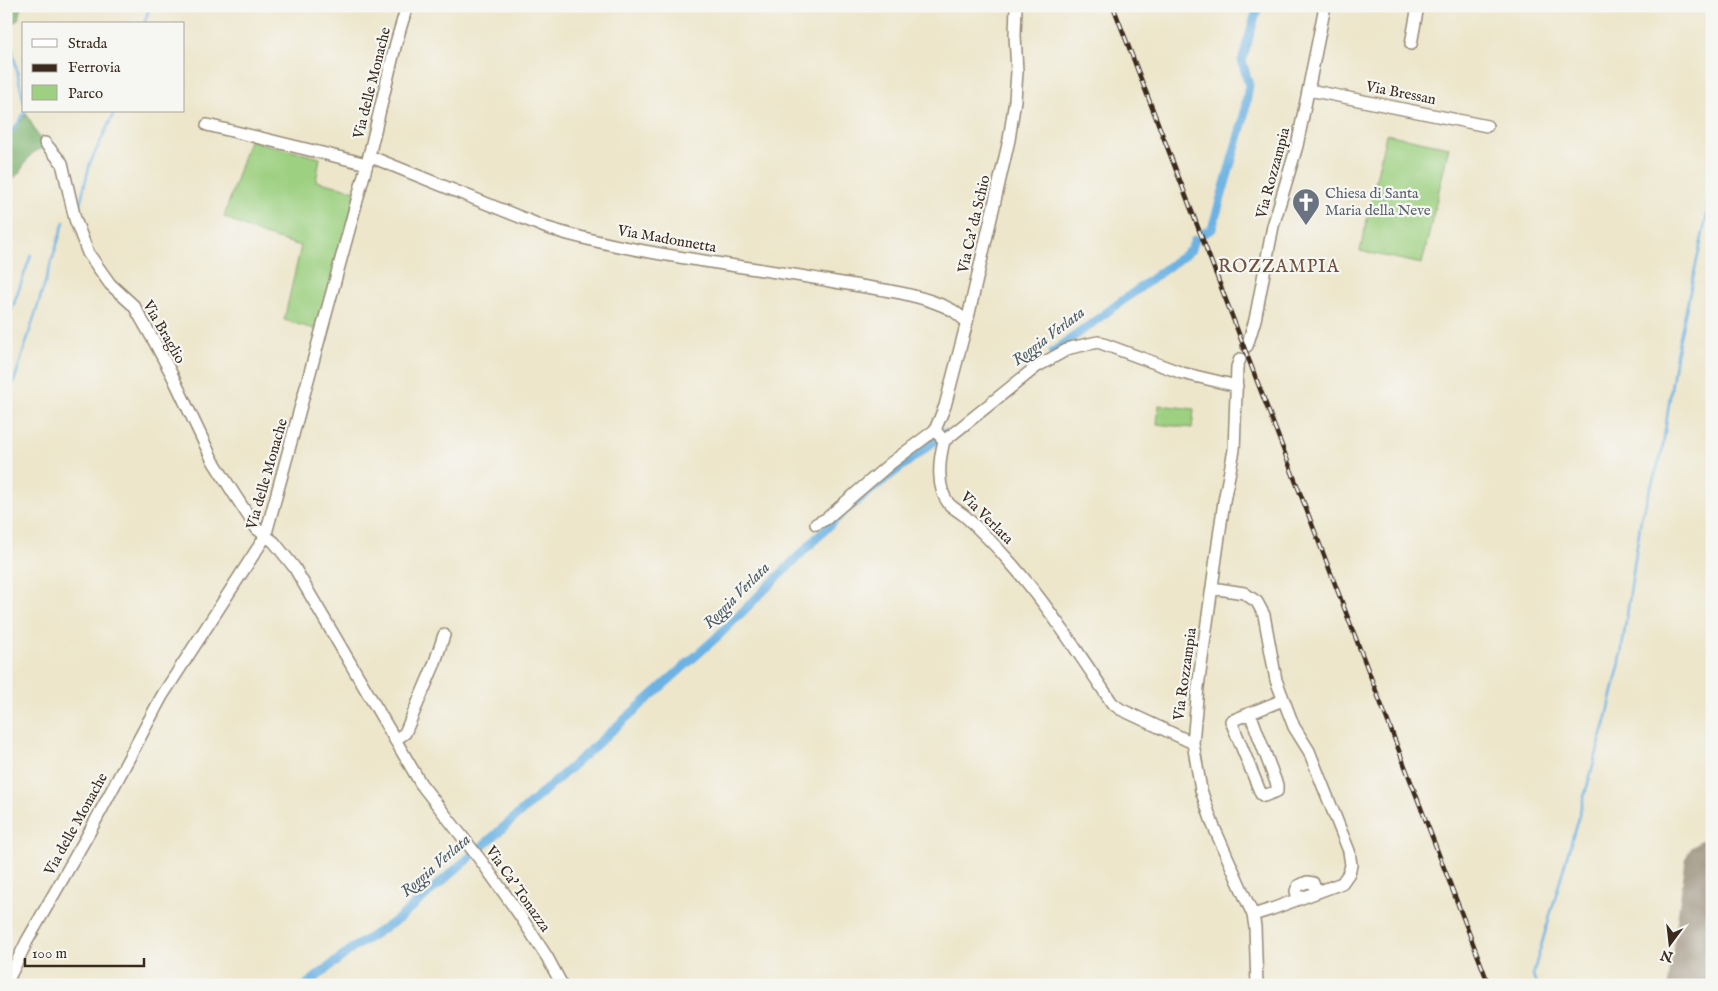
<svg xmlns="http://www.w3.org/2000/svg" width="1718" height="991" viewBox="0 0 1718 991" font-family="'IM FELL English',serif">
	<rect width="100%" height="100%" fill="#f6f6f2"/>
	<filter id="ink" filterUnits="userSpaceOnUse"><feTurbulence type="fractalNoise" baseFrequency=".02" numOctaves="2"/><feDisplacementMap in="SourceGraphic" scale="10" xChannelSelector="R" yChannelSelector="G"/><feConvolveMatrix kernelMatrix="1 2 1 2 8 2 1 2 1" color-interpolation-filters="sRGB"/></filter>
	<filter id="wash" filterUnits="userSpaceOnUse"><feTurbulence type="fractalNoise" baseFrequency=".0096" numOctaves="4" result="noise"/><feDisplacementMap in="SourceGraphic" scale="20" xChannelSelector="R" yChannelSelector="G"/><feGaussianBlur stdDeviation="1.12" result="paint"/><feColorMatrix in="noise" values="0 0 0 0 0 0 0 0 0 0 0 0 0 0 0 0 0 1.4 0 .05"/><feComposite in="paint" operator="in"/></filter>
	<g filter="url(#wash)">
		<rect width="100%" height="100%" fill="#ede6cb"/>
		<path fill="#9dd081" stroke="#6c7d50" d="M1386,134L1449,147L1422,264L1360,251Z
			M249,140L320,158L316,181L357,191L320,331L284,320L301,246L261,234L224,217Z
			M1159,405L1194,409L1192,428L1157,424Z"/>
		<path fill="#7eb26f" stroke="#5c6e46" d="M6,6H22L18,20L9,25Z
			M26,113L44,147C41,149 36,151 33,153C22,163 23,175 6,183V135L22,120Z"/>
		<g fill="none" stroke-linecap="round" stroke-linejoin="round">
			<path stroke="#6cb2e3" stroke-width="2.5" d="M6,20L24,103
				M144,24L150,6
				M6,137L13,132L25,111
				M79,208L90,163L115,111
				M6,326L31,255
				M6,407L64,222
				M1536,985L1533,974L1606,721L1620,662L1641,518L1662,452L1676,355L1707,215L1712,149"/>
			<path stroke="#6cb2e3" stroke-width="9" d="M1204,233L1212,229L1243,121L1249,85L1242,61L1258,6
				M1053,352L1191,250L1195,240
				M306,985L353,948L397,920L486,843L717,637L844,511L945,433"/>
			<path stroke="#948874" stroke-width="54" d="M1695,985L1712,865"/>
		</g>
	</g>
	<g filter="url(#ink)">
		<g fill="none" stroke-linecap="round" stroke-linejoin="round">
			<g stroke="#948874" stroke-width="14">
				<path id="minor" d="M1411,44L1418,6
					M1309,90L1487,126
					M207,125L367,164
					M45,143L62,163L75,219L88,253L110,284L134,306L154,341L172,375L212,459L236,497L257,529L274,542L294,567L421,784L482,862L519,914L547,957L562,985
					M369,156L547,228C639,256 736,264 830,281C867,288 919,292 952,310C957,313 962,318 967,322
					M1247,346L1255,320L1273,226L1297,146L1325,6
					M1240,359L1237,367L1234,450L1224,501L1198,687L1193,743L1201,790L1213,825L1253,915L1255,927L1257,985
					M944,441L935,430L945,406L967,322L1009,140L1015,100L1017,72L1015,35L1016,6
					M816,524L826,519L891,463L935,430
					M1212,588L1244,593L1257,602L1264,615L1276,680L1294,727L1309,751L1349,851L1351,865L1349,873L1342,883L1272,909L1253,915
					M1250,713L1277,785V791L1264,796L1261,794L1231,721L1283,700
					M395,740L405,733L434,665L444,635
					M1193,743L1120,709L1112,703C1079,654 1048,605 1009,561C996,546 982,532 967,518C962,513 954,509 949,504C936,488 939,460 944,441L1036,367L1070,348L1098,342L1182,373L1237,386
					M1298,899L1296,891L1298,886L1307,882L1313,883L1316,892
					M6,984L27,941L90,831L162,696L265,537L367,164L396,43L407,6"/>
			</g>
			<use href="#minor" stroke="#fff" stroke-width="11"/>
			<g stroke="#3b2a1e" stroke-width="4.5">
				<path id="rail" d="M1113,6L1489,985"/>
			</g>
			<use href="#rail" stroke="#f6f6f2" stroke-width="2.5" stroke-dasharray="8" stroke-linecap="butt"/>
		</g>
	</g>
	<defs>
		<g id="church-pin" transform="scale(1.4375)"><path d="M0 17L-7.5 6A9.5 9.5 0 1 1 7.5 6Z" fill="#6b7280" stroke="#f6f6f2"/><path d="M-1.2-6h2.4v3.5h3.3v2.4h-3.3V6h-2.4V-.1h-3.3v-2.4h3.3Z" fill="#fff"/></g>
	</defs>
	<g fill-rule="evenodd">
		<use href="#church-pin" x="1306" y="202"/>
	</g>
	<g text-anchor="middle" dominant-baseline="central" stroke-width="4.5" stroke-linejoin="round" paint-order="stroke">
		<g font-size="15" fill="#3b2a1e" stroke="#f6f6f2">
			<text transform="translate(372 83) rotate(-76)">Via delle Monache</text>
			<text transform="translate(1401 93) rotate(11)">Via Bressan</text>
			<text transform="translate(1273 173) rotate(-75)">Via Rozzampia</text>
			<text transform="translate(974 224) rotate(-77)">Via Ca' da Schio</text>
			<text transform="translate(667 239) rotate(10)">Via Madonnetta</text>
			<text transform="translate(164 332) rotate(60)">Via Braglio</text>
			<text transform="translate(267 474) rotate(-74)">Via delle Monache</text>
			<text transform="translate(987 518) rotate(45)">Via Verlata</text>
			<text transform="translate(1185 674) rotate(-82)">Via Rozzampia</text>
			<text transform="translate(76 824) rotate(-61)">Via delle Monache</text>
			<text transform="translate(518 889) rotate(55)">Via Ca' Tonazza</text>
		</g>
		<g font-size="15" fill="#5b616d" stroke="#f6f6f2" text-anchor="start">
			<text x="1325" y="193">Chiesa di Santa<tspan x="1325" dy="17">Maria della Neve</tspan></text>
		</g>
		<g font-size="16" font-style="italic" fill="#4c5a63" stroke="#f6f6f2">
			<text transform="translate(1049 337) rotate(-37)">Roggia Verlata</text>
			<text transform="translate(737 596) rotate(-45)">Roggia Verlata</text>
			<text transform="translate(436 866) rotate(-41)">Roggia Verlata</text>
		</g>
		<g font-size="18" letter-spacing="1" fill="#6f513b" stroke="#f6f6f2">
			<text x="1279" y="267">ROZZAMPIA</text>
		</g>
	</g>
	<rect width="1718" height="991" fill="none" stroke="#f6f6f2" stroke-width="25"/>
	<rect x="22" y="22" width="162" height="90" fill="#f6f6f2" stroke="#aba49d"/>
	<rect x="32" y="39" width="25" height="8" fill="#ffffff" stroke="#aba49d"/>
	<text x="68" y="48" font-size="15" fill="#3b2a1e">Strada</text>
	<rect x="32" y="64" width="25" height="8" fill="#3b2a1e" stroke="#aba49d"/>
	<text x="68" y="72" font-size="15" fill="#3b2a1e">Ferrovia</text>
	<rect x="32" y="85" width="25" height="15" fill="#9dd081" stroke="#aba49d"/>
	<text x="68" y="98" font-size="15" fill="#3b2a1e">Parco</text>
	<g transform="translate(1670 944) rotate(195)" stroke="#f6f6f2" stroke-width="4" paint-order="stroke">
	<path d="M0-4L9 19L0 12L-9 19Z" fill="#3b2a1e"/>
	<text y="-8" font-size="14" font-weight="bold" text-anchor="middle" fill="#3b2a1e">N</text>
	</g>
	<path d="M25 958v8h119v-8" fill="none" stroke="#3b2a1e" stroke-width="2.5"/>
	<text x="32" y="958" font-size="15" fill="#3b2a1e" stroke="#f6f6f2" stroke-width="4" paint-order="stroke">100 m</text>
</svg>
